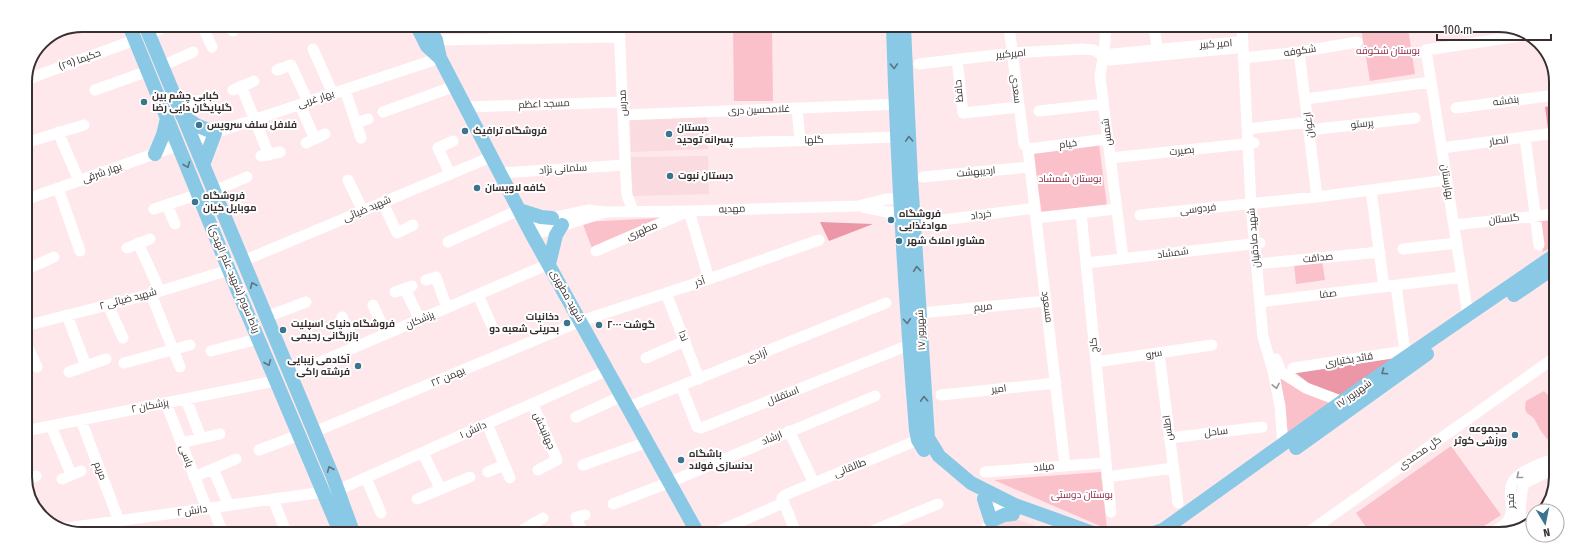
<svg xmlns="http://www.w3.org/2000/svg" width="1581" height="559" viewBox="0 0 1581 559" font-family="'Fira Sans Condensed',Cairo,sans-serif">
	<rect width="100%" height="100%" fill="#fee8eb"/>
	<path fill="#fadbdf" d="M707,117L708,149L631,152L630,119Z
		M708,156L709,194L632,196L631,157Z
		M1014,518L1054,533H994L998,523Z"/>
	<path fill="#fac1ca" d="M1361,28H1408L1415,74L1370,81Z
		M733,29H772L773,101H734Z
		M1099,144L1107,206L1042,215L1033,152Z
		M661,218L592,248L582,222Z
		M1555,218V245L1543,252L1539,221Z
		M1322,260L1325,280L1296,284L1294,263Z
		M1280,377L1334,403L1288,436Z
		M1544,391L1551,398L1554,405L1553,445C1545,437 1541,432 1536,422C1532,412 1522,417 1526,401Z
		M1451,446L1501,515L1472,534H1371L1356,513Z
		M1101,472L1107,529L994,480Z"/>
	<path fill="#ec97a7" d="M1556,105V128L1548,129L1545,107Z
		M820,222L873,224L829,241Z
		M1400,357L1342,396L1311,385L1293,371Z"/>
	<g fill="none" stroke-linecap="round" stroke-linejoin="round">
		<path stroke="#fff" stroke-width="11" d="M202,25L212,47
			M230,25L233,31
			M263,25L264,28L269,25
			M619,26L626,180L627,195L633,211
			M1009,27L1024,144L1028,149L1030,167L1065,466
			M1105,27C1107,44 1102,60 1100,77L1123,258
			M1154,27L1158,54
			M1242,27L1251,204L1263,337L1273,371L1280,406L1283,445
			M619,28L657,26
			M149,34L169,25
			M436,40L620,37
			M313,49L333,94
			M1299,52L1317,197
			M1243,58L1299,52L1357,42
			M957,59L963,113L1019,107
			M919,64L1012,53L1082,49L1094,50L1109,60L1236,48L1237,45L1236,42L1102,55
			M162,66L193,52
			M277,70L291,65L308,102
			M25,80L135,40
			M241,86L269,155
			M95,90L148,71
			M233,90L254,81
			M345,90L361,138
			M1306,99L1431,82
			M300,105L315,139
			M466,107L623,102
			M179,108L209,97
			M797,108L800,141
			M1456,108L1556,95
			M1039,111L1103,104
			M383,112L455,86
			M623,115L902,104
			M356,123L368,119
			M1247,129L1308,122
			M1309,130L1415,118
			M58,132L79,181
			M1525,137L1539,245
			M193,140L440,58
			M25,143L84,125
			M306,143L325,134
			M731,143L896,137
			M1442,148L1555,133
			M1028,149L1107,139
			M261,156L280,152
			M1110,158L1254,143
			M500,173L625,165
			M450,174L438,148L453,141
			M923,177L1030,167
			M348,180L363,211
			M58,188L80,251
			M1371,190L1384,287
			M214,191L247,177
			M25,200L179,145
			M383,203L397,233L413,225
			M167,205L175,224
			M863,207L887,212L909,211
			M154,209L199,194
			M606,212L539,233H531L535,227L552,218L589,210L606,212L689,211L858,206L886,199H907
			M1081,213L1111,512
			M1140,215L1317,197L1447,180
			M1036,218L1116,209
			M927,222L1035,208
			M1454,225L1555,214
			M448,242L519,210
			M138,243L160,291
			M127,248L150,239
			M1403,249L1457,243
			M596,251L689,211L709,279
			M243,261L491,157
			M1086,263L1260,243
			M1256,264L1380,252
			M25,270L54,257
			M426,280L436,277L447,308
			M1396,286L1406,358
			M405,289L420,320
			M395,292L412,286
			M666,293L699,379
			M151,294L180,367
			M478,295L491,324
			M1260,302L1462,277
			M108,305L123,338
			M373,305L386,334
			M920,313L1046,301
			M67,315L86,366
			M1468,315L1426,50L1528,35
			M266,317L306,302
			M342,317L356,347
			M25,326L151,294L229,270
			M25,341L37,367
			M211,351L258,339
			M1159,353L1178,503
			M646,358L685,341
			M1276,359L1281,372L1306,388L1343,402
			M1096,362L1212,345
			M124,363L190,345
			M1293,368L1405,351
			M69,372L106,359
			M290,375L549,264
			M681,386L696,424L697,427L701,428L909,345
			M941,395L1056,383
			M186,399L201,438
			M166,403L207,509
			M533,405L557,460L538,470
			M628,407L886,303
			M576,417L622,396
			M81,420L119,521
			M487,424L510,478
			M51,426L71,474
			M25,431L275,381
			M789,431L814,483
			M314,432L581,321L709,279L819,240
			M1169,438L1262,427
			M185,442L220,434
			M259,450L299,435
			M423,453L440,488
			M583,465L647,442
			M213,469L229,506
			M488,472L504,465
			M985,472L1103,463
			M194,477L236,459
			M1107,477L1173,468
			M366,478L381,513
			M62,479L81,471
			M25,481L36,476
			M338,490L608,370
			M273,499L286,532
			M417,499L470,477
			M613,504L670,482L875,396
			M213,508L222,531
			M1517,525L1533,517
			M60,529L324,492
			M1513,529C1525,516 1517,498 1525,483L1553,469
			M525,532L524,529L543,518
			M582,532L576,517L585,515
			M717,532L783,503
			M796,533L782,498L785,495L918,440
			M867,533L938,504
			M984,533L1003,498
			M1306,534L1554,358
			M1490,534C1495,531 1502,528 1506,523C1518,512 1504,491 1515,479C1524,469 1541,464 1553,459"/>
		<path stroke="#89c9e5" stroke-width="14" d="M129,25L229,270L340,532
			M145,25L333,477L353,532
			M417,26L427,46L440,58
			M428,26L436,40L440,58L531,233L697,532
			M893,27C897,161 905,295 916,430L918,440L924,450
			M904,27L911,179L928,438L939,456L971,483L1015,505L1093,533
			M182,115L196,125L215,133L203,165
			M155,154L163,135L167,118
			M519,210L541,217L552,218
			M549,264L556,235L562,225
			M1514,295L1555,267
			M1296,448L1427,354
			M984,499L991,521L1004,515L1013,514
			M1154,533L1163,530L1364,386L1555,255"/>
	</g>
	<defs><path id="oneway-chevron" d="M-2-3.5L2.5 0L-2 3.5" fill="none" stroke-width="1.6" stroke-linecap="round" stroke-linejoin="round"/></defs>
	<g stroke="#5c7481">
		<use href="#oneway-chevron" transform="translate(894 66) rotate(88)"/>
		<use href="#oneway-chevron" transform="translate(909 139) rotate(-93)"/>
		<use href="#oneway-chevron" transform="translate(187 165) rotate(68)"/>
		<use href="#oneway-chevron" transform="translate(917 269) rotate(-94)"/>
		<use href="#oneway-chevron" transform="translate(253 285) rotate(-113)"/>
		<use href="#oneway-chevron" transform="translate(907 321) rotate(86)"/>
		<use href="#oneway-chevron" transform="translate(268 363) rotate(68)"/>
		<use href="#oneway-chevron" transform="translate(1384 372) rotate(146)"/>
		<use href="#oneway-chevron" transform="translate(924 399) rotate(-93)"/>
		<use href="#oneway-chevron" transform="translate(330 469) rotate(-113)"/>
	</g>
	<g stroke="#9c9798">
		<use href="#oneway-chevron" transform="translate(1276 386) rotate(78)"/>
		<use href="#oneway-chevron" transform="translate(1519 476) rotate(142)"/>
	</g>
	<g fill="#3c748e" stroke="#fff" stroke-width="1.5">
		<circle cx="144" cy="102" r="4"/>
		<circle cx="199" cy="125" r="4"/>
		<circle cx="465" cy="131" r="4"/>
		<circle cx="669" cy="134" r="4"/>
		<circle cx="670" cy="176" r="4"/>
		<circle cx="477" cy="188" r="4"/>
		<circle cx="195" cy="202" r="4"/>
		<circle cx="891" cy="220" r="4"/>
		<circle cx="899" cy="241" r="4"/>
		<circle cx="567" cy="323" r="4"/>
		<circle cx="599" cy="325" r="4"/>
		<circle cx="283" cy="330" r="4"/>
		<circle cx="358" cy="366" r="4"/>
		<circle cx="1515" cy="435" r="4"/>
		<circle cx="681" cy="460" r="4"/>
	</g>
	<g text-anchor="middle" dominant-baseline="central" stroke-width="4" stroke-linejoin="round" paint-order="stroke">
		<g font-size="10" fill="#382f30" stroke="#fff">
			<text transform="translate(1216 44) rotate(-3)">امیر کبیر</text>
			<text transform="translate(1300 51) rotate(-8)">شکوفه</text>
			<text transform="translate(1011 54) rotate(-5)">امیرکبیر</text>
			<text transform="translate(80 60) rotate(-20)">حکیما (۲۹)</text>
			<text transform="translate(1016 89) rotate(83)">سعدی</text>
			<text transform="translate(959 91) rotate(-95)">حافظ</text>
			<text transform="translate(316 99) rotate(-18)">بهار غربی</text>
			<text transform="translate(1506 101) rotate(-7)">بنفشه</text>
			<text transform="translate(623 103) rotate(-93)">مدرس</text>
			<text transform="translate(544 104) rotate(-2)">مسجد اعظم</text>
			<text transform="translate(759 110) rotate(-2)">غلامحسین دری</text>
			<text transform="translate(1362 124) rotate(-6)">پرستو</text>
			<text transform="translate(1309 125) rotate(-97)">ارغوان</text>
			<text transform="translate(1107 132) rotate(-97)">شمس</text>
			<text transform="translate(814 140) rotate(-2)">گلها</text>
			<text transform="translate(1499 141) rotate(-7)">انصار</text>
			<text transform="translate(1068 144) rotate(-7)">خیام</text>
			<text transform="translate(1182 151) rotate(-6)">بصیرت</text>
			<text transform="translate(563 169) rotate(-4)">سلمانی نژاد</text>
			<text transform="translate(976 172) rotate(-5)">اردیبهشت</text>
			<text transform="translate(102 173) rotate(-20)">بهار شرقی</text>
			<text transform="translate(1447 182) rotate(81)">بهارستان</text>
			<text transform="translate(367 209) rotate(-23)">شهید ضیائی</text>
			<text transform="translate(732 209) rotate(-2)">مهدیه</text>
			<text transform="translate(1198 209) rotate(-6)">فردوسی</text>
			<text transform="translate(981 215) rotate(-8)">خرداد</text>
			<text transform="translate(1504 219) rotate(-6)">گلستان</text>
			<text transform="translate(642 231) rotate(-23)">مطهری</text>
			<text transform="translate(1254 238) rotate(-95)">شهید صادقیان</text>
			<text transform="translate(1173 253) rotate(-7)">شمشاد</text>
			<text transform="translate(1318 258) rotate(-6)">صداقت</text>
			<text transform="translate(234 279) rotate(67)">رباط سوم (شهید علم الهدی)</text>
			<text transform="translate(700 282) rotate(-18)">آذر</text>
			<text transform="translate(1328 294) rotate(-7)">صفا</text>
			<text transform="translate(567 296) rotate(61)">شهید مطهری</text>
			<text transform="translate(128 299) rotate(-15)">شهید ضیائی ۲</text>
			<text transform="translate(983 307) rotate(-5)">مریم</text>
			<text transform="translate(1047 307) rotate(83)">مسعود</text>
			<text transform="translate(420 320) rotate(-23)">پزشکان</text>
			<text transform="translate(921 330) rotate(-93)">۱۷ شهریور</text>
			<text transform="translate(683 336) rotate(69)">ندا</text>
			<text transform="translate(1094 345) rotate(-96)">کاج</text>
			<text transform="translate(1154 354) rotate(-8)">سرو</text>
			<text transform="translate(757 356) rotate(-22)">آزادی</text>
			<text transform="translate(1349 360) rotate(-9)">قائد بختیاری</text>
			<text transform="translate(448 377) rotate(-23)">۲۲ بهمن</text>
			<text transform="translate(999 389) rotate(-6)">امیر</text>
			<text transform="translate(1354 394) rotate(-36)">۱۷ شهریور</text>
			<text transform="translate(783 396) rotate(-22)">استقلال</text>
			<text transform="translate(150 406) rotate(-11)">پزشکان ۲</text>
			<text transform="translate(1168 428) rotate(-97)">اطلس</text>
			<text transform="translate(473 430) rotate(-24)">دانش ۱</text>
			<text transform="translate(544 431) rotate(66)">جهانبخش</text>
			<text transform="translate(1216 432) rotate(-6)">ساحل</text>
			<text transform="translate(772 438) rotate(-23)">ارشاد</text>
			<text transform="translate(1420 453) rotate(-35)">گل محمدی</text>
			<text transform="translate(186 456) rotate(69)">یاسی</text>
			<text transform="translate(1044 467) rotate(-5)">میلاد</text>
			<text transform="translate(850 468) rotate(-22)">طالقانی</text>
			<text transform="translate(100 471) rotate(69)">مریم</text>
			<text transform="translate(1511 501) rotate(-91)">فجر</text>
			<text transform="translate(192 511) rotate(-8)">دانش ۲</text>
		</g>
		<g font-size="10" fill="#892643" stroke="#fff">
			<text x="1388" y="51">بوستان شکوفه</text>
			<text x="1070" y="179">بوستان شمشاد</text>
			<text x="1082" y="495">بوستان دوستی</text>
		</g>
		<g font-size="10" font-weight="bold" fill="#382f30" stroke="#fff" text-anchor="start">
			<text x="152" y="96">کبابی چشم بین<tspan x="152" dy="12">گلپایگان دایی رضا</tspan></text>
			<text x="207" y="125">فلافل سلف سرویس</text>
			<text x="677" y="128">دبستان<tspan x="677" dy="12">پسرانه توحید</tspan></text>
			<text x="473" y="131">فروشگاه ترافیک</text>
			<text x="678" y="176">دبستان نبوت</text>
			<text x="485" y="188">کافه لاویسان</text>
			<text x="203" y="196">فروشگاه<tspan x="203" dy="12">موبایل کیان</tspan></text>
			<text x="899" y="214">فروشگاه<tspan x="899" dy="12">موادغذایی</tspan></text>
			<text x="907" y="241">مشاور املاک شهر</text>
			<text x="559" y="317" text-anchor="end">دخانیات<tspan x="559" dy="12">بحرینی شعبه دو</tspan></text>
			<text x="291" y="324">فروشگاه دنیای اسپلیت<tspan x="291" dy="12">بازرگانی رحیمی</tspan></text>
			<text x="607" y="325">گوشت ۲۰۰۰</text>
			<text x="350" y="360" text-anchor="end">آکادمی زیبایی<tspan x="350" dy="12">فرشته راکی</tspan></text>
			<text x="1507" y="429" text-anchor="end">مجموعه<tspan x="1507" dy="12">ورزشی کوثر</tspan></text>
			<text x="689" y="454">باشگاه<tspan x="689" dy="12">بدنسازی فولاد</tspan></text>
		</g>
	</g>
	<path d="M0 0H1581V559H0ZM82 32H1499A50 50 0 0 1 1549 82V477A50 50 0 0 1 1499 527H82A50 50 0 0 1 32 477V82A50 50 0 0 1 82 32Z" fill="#fff" fill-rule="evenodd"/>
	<path fill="none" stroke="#382f30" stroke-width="2" d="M82 32H1499A50 50 0 0 1 1549 82V477A50 50 0 0 1 1499 527H82A50 50 0 0 1 32 477V82A50 50 0 0 1 82 32Z"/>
	<g transform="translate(1545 523) rotate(170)"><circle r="19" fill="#ffffff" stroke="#afacac"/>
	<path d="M0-3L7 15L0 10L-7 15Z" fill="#3c748e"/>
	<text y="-6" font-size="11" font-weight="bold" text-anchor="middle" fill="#382f30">N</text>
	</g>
	<path d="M1437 34v6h114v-6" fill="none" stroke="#382f30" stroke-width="2"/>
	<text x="1443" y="34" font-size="12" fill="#382f30" stroke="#ffffff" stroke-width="3" paint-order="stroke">100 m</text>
</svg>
